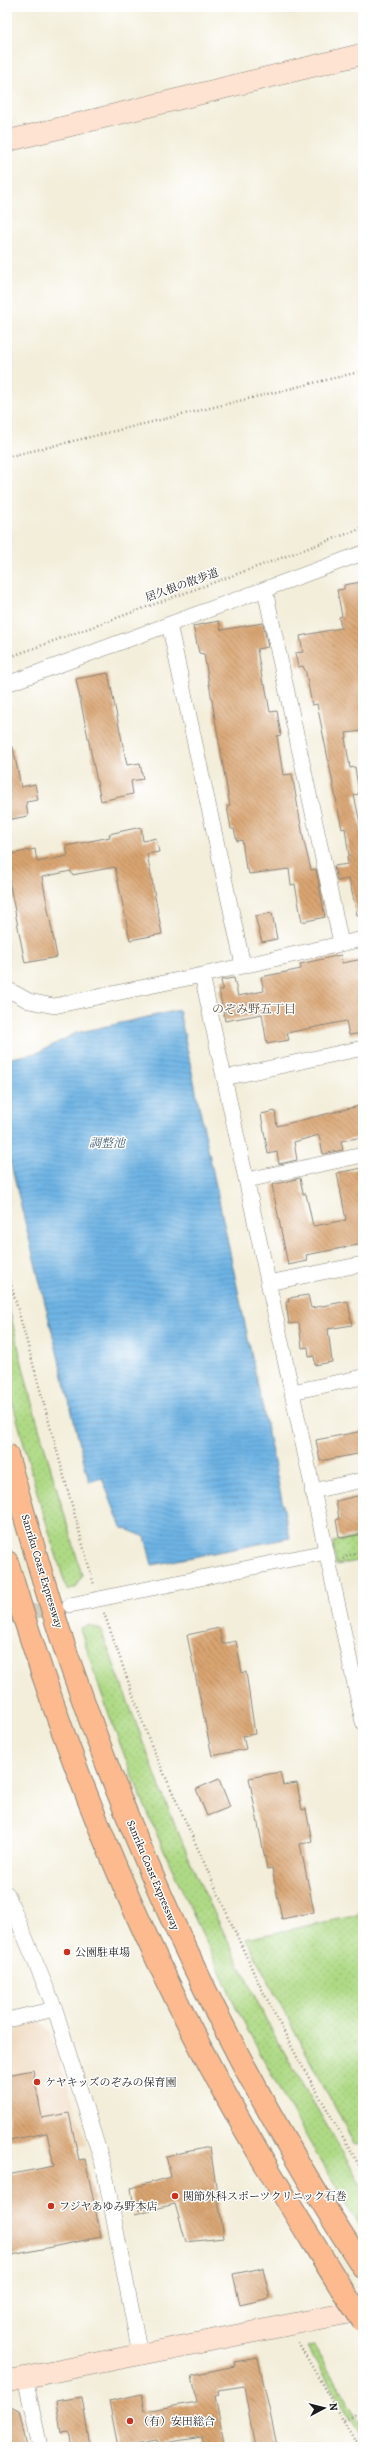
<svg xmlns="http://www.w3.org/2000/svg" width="370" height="2454" viewBox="0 0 370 2454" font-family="Alegreya,'Noto Serif JP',serif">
	<defs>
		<pattern id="grass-dots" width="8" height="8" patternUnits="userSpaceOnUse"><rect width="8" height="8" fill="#afda85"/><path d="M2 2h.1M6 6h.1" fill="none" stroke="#96ba72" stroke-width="1.8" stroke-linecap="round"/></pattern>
		<pattern id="water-rules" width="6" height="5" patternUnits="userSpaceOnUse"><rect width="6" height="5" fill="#6db3e4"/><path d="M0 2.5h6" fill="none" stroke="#5e99c3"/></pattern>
		<pattern id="building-back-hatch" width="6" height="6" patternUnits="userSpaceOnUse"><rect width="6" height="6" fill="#d9a471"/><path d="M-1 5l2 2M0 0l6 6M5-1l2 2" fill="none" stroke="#af855c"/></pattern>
	</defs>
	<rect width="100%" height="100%" fill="#fff"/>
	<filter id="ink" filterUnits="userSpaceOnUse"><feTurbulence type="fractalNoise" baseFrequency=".025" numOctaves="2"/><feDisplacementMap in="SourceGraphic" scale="8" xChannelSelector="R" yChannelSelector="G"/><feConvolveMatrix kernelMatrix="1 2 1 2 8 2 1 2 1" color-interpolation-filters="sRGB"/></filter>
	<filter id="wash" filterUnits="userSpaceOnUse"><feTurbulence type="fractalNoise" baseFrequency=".012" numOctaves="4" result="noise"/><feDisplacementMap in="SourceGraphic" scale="16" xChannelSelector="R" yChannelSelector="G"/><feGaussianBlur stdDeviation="0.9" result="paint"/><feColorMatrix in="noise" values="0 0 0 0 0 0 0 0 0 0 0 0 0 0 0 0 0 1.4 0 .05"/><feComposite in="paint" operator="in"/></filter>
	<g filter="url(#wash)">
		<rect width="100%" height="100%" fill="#f3eeda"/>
		<path fill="#eed7bb" d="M40,2022L50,2031L87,2145L49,2152L44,2134L7,2141V2029Z"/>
		<path fill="url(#grass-dots)" stroke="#667b50" d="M7,1300L31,1400L82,1575L77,1586L67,1590L38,1496L7,1382Z
			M363,1536V1560L336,1565L333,1542Z
			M90,1625L101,1630L166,1803L197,1877L269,2026L363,2188V2231C318,2159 276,2085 237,2009C227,1989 219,1968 209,1948C159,1844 114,1739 80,1628Z
			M363,1914V2144L355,2145L246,1939Z
			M314,2346L363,2428V2439L307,2347Z"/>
		<path fill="url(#water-rules)" stroke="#446880" d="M179,1010L290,1538L152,1565L145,1537L121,1527L102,1478L89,1482L7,1149V1059L39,1052L76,1033Z"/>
		<g id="blocks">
			<path fill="url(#building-back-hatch)" d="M361,582L363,594V731L346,733L347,738H345L350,768L355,767L359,794L354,795L363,837V914L357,915L349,879L337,881L334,866L348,864L347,856H349L345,828L342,829L317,704L312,705L306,673L303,666L298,667L295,653L303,652L300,636L341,628L339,617L342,616L337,590L344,589V585Z
				M219,621L221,630L263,623L268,647L257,649L263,684H265L270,712L277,711L281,735L277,736L283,775L292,774L304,842L311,870L316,869L325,917L302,922L295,884L291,885L289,869L249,874L248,869H246L242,840L237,841L234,829H231L227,806H230L204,654L199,653L193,626Z
				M108,673L127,765L140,763L143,779L131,781L133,794L101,801L76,679Z
				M13,747L21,787L35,784L38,800L26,802L28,816L7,820V748Z
				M141,827L143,841L156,838L159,852L147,854L162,934L130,940L115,867L72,875L71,871L42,877L57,957L25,963L7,870V855L35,849L37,862L68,856L66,846L110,837L109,834Z
				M272,913L277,939L262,942L255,916Z
				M341,955L342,963L363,959V991H360L363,1008V1033L349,1035L346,1021L287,1033L289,1040L267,1044L262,1014L225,1021L219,990H223L221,980L234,978L238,996L264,991L261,977L301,969L300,964Z
				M363,1105V1137L341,1141L343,1150L323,1154L319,1135L294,1142L297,1160L279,1164L277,1152L268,1154L261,1114L275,1111L277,1126Z
				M362,1168L363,1244L306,1255L308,1261L288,1265L272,1185L300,1178L303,1194H306L313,1226L346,1220L337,1173Z
				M308,1295L311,1308L348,1301L352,1325L328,1329L332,1362L315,1365L314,1356L309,1357L308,1347L302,1348L299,1323L289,1324L286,1302H289L288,1298Z
				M363,1431V1453L320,1461L316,1440Z
				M361,1495L363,1534L342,1538L339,1536L336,1520L339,1519L336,1501Z
				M219,1628L222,1644L236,1641L242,1673L246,1672L255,1734L243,1736L246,1749L212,1756L187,1635Z
				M280,1772L283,1785L297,1783L302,1810L306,1809L312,1842L300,1844L314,1912L282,1919L272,1868L267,1869L249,1778Z
				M219,1779L230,1807L207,1816L196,1789Z
				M33,2070L42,2118L69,2113L79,2160L85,2159L101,2237L7,2256V2175L54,2166L47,2133L9,2140L7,2075Z
				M210,2147L224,2238L186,2242L175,2204L135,2214L131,2188L171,2177L166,2156Z
				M263,2268L270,2298L240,2305L233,2274Z
				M258,2358L277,2445L255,2447L244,2386L218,2390L219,2395L215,2396L225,2447H204L202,2437L158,2444L157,2440L118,2447L109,2401L142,2394L145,2411L197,2402L192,2375L235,2366L234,2362Z
				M82,2397L90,2447H72L69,2432L61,2433L56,2401Z
				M7,2405L19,2410L27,2447H7Z"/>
		</g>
	</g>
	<g filter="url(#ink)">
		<use href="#blocks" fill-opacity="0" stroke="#88857b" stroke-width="1"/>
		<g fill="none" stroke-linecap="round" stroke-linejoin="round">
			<path stroke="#d3cebe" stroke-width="15" stroke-dasharray="15 8" stroke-linecap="butt" d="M7,1616L61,1607"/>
			<g stroke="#88857b" stroke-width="16">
				<path id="street" d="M265,590L341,943
					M169,624L243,965
					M7,684L363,553
					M202,975L363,939
					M7,989L29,1001L54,1006L202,975L363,1722
					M224,1078L363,1048
					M247,1180L363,1155
					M268,1283L363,1264
					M292,1392L363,1377
					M312,1491L363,1480
					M70,1605L325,1552
					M7,1894L55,2009L104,2168L140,2354
					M7,2020L55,2009
					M25,2377L40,2447"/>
			</g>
			<g stroke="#88857b" stroke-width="22">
				<path id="secondary" d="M7,141L363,54
					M7,2381L363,2310"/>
			</g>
			<g stroke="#88857b" stroke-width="24">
				<path id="highway" d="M7,1455C28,1527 47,1599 72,1669C145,1880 241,2081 363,2267
					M7,1562C62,1747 136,1932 229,2101C264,2165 303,2226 341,2288"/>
			</g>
			<path stroke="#88857b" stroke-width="2.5" stroke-dasharray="1 3" stroke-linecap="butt" d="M7,457L363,371
				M7,658L363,528
				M7,1270L94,1585
				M343,1559L349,1555L363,1553
				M104,1613L149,1740L256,1978L297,2057L363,2172
				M298,2342L355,2442L363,2444
				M344,2421L363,2410"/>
			<use href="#street" stroke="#fff" stroke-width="15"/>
			<use href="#secondary" stroke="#fee3d2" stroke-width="21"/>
			<use href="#highway" stroke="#fcba8e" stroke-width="22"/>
			<g stroke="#88857b" stroke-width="24" stroke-linecap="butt">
				<path id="highway-bridge" d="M341,2288L363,2321"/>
			</g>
			<use href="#highway-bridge" stroke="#fcba8e" stroke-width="22"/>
		</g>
	</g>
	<g fill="#c8321e" stroke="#fff" stroke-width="1.5">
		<circle cx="67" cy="1952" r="4"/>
		<circle cx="37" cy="2082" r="4"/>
		<circle cx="175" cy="2196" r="4"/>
		<circle cx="51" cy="2206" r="4"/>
		<circle cx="130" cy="2421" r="4"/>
	</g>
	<g text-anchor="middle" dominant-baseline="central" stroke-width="3" stroke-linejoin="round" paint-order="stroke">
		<g font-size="11" fill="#1c1c1c" stroke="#fff">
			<text transform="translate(182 585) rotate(-20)">居久根の散歩道</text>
			<text transform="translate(42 1571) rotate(73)">Sanriku Coast Expressway</text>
			<text transform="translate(153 1875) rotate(67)">Sanriku Coast Expressway</text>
		</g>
		<g font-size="11" fill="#1c1c1c" stroke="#fff" text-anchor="start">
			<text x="75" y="1952">公園駐車場</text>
			<text x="45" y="2082">ケヤキッズのぞみの保育園</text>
			<text x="183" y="2196">関節外科スポーツクリニック石巻</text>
			<text x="59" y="2206">フジヤあゆみ野本店</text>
			<text x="138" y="2421">（有）安田総合</text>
		</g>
		<g font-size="12" fill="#5e4c3a" stroke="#fff">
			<text x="254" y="1009">のぞみ野五丁目</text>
		</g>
		<g font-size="12" font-style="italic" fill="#406076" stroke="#fff">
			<text x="107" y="1143">調整池</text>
		</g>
	</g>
	<rect width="370" height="2454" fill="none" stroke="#fff" stroke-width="24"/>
	<g transform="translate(324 2408) rotate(83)" stroke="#ffffff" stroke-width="3" paint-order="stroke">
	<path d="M0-3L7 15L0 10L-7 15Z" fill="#1c1c1c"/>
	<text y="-6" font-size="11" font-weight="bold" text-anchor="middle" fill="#1c1c1c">N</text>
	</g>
</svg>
